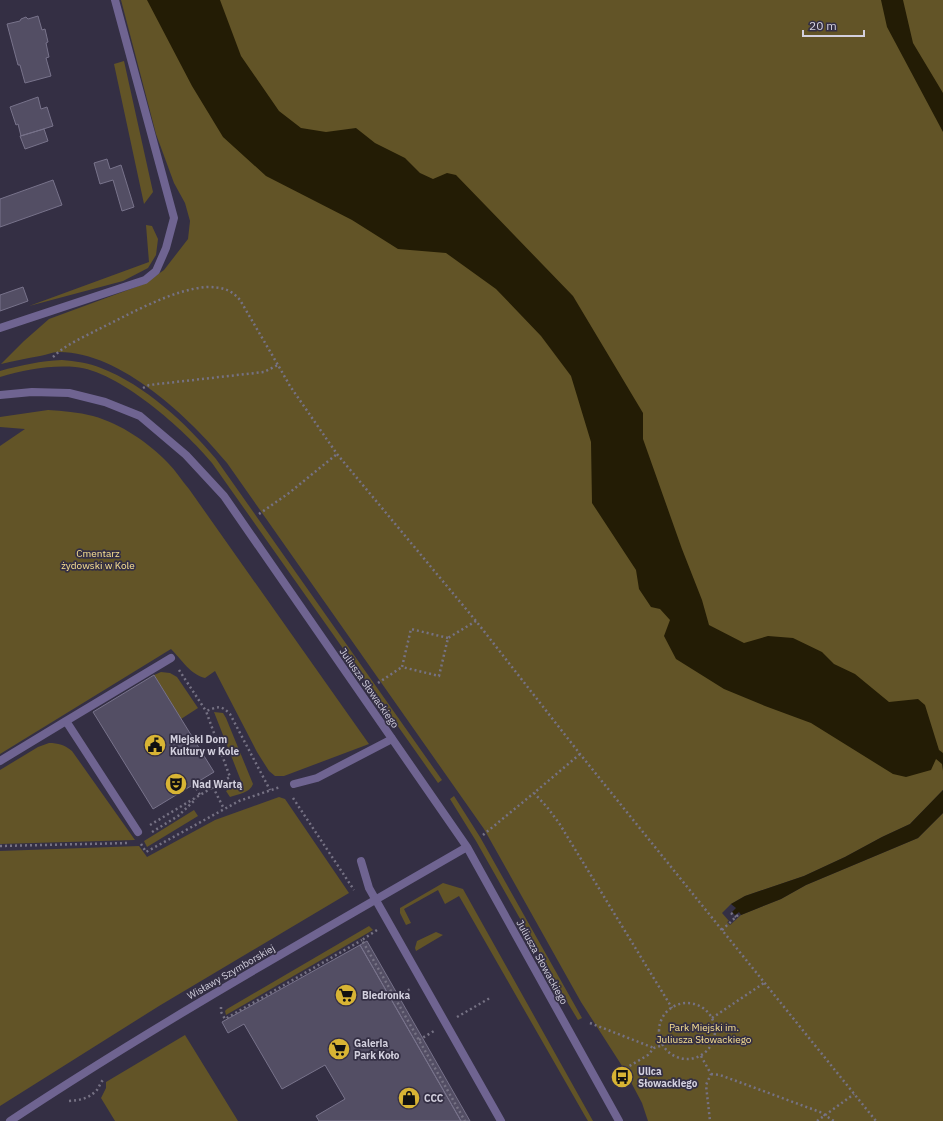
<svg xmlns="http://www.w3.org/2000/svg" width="943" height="1121" viewBox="0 0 943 1121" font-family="'IBM Plex Sans',sans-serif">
	<rect width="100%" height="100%" fill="#342f44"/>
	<path fill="#625427" d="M121,0H943V790L910,824L882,837L845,857L804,876L745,896L731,904L722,913L729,921L727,922L730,925L741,915L781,899L806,885L918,838L943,813V1121H648L642,1103L624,1069L581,1002L484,829L227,463C190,418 120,351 58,352C52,352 46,355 40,356C27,358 14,361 1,364L24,341L49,319L144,284L164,270L188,239L190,221L185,203L174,183L156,134Z
		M124,61L153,192L144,204L114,64Z
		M146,225L152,226L158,239L156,255L148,268L123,281L29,306L149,262Z
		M62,360C75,361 89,363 101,368C145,385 186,423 216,459L442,780L438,783L212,463C185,430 118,370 75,367C49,365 24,370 0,377V371C21,365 41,361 62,360Z
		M48,410C63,411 78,412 93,416C121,424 148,442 168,463C176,471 182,481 189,489L369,744L284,776H275L269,771L257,752L215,671L205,678C191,675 181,659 171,649L0,754V446L25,429L0,427V417Z
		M161,672L170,673L177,677L198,708L181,719L154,675Z
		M214,712L223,713L226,718L253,784C250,793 238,794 230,797L226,791L241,781Z
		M49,743C58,743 65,745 72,751L135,840L0,844V770L38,747Z
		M454,796L480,837L582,1018L578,1020L569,1005L476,841L450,799Z
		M279,797L285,799L349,893L159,1006L0,1106V851L139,846L147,857L215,820Z
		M194,810L198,816L147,847L144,841Z
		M443,883L463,889L593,1121H588L585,1116L459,896L445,904L438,890L404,909L411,923L406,925L400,913V908Z
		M369,926L373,930L226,1015L225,1011L227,1009Z
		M436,932L443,935L416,951L415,948L417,941Z
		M185,1035L238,1121H115L101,1098L106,1088V1082Z"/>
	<path fill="#231c05" d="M147,0H220L241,56L279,111L301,128L326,132L356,128L375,143L405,158L420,173L433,179L447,173L456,175L573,296L643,413V439L682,549L702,600L709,625L744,643L768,636L793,638L822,652L834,664L855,674L889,702L918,699L925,705L939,750L943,753V771L942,764L936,759L931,770L906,777L893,774L811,723L765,706L724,689L676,659L664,636L670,620L660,609L651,607L639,589L636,570L592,503L591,442L571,376L541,336L496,289L446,253L398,249L352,220L266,176L223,137L192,86Z
		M881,0H903L913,43L943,93V132L887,27Z
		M943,790V813L918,838L806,885L781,899L741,915L739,912L735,915L732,912L736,908L731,904L745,896L804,876L845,857L882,837L910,824Z"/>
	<path fill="#534e64" stroke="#78738b" d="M38,16L42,30L45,29L48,42L46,43L49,57L46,58L51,76L25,83L20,65H18L7,24L20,21L21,19L26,17L28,19Z
		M38,97L41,109L47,107L53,126L21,136L18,124L16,125L10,107Z
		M44,129L48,141L25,149L20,136Z
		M107,159L110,169L121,165L134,207L122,211L113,180L100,184L94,163Z
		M53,180L62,205L0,227V199Z
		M23,287L28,301L0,311V295Z
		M154,675L214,772L153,809L93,712Z
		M367,941L470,1121H461L360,945Z
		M360,945L461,1121H319L316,1116L345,1099L325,1065L282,1089L244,1024L228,1033L222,1022Z"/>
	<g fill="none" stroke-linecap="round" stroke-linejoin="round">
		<path stroke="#767284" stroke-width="2.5" stroke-dasharray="2 3" stroke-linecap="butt" d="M53,357C65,345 82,338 97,330C128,315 173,289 207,287C221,287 231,289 240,300L278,365
			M143,388L149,385L264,372L278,365L290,386L337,454L476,621L580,754L876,1121
			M259,514L289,493L337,454
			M448,638L411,629L402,667L439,676L448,638L476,621
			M179,670L206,711
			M378,683L402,667
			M580,754L534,793L547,807L559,823L672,1008
			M194,784L200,795H199
			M213,787L224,809
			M293,798L354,890
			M150,825L230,777L206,711C218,707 220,704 230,714L270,790
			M152,832L178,816L196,799
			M483,835L534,793
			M141,844L146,852L239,801L280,787
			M0,846L129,843
			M731,913L736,917
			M377,930L362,940L465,1121
			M722,930L738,915
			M395,998L410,989
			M659 1031a28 28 0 1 1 56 0a28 28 0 1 1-56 0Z
			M221,1007V1012L225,1019L362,940
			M457,1017L490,998
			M712,1018L764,983
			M590,1023L654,1048
			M419,1040L434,1031
			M701,1056L711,1074L706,1085L710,1121
			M621,1071L648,1055L654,1048L663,1045
			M711,1074L720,1075L820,1112L834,1121
			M69,1101C80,1100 88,1099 96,1091C99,1088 100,1083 103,1080
			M817,1121L854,1094"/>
		<path stroke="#6f6491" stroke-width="8" d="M0,328L145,280L156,271L166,248L174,218L115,0
			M66,721L171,658
			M0,761L66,721L138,832
			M294,784L317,778L392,739
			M361,861L369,888L501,1121"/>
		<path stroke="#6f6491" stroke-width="8" d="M0,395L32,392L69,393L105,402L140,416L186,455L224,496L467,847L619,1121
			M10,1121C158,1023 313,936 467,847"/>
	</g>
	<defs>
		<g id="civic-disc" transform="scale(1.15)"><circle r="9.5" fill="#d8b434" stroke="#342f44"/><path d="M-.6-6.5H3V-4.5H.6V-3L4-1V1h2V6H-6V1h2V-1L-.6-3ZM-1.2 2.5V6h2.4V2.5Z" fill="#111"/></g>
		<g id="theatre-disc" transform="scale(1.15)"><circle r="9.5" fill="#d8b434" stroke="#342f44"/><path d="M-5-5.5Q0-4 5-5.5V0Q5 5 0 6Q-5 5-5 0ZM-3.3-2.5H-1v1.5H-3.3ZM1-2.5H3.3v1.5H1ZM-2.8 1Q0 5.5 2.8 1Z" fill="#111"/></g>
		<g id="supermarket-disc" transform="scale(1.15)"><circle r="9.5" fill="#d8b434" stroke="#342f44"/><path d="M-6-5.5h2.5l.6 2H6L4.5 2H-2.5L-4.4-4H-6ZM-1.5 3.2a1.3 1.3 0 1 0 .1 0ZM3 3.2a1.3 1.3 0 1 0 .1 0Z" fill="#111"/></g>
		<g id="bus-disc" transform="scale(1.15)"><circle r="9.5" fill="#d8b434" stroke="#342f44"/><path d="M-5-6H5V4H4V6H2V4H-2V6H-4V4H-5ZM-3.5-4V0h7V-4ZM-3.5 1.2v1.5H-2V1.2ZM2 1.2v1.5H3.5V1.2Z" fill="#111"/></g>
		<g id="shop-disc" transform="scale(1.15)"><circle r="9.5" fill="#d8b434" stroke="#342f44"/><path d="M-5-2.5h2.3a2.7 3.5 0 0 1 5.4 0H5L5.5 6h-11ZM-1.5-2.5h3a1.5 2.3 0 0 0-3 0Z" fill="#111"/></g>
	</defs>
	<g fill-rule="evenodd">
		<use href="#civic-disc" x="155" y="745"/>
		<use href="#theatre-disc" x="176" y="784"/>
		<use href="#supermarket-disc" x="346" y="995"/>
		<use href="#supermarket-disc" x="339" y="1049"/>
		<use href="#bus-disc" x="622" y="1077"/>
		<use href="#shop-disc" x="409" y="1098"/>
	</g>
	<g text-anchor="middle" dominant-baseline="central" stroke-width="3.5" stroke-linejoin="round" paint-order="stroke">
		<g font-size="10" fill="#fae192" stroke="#342f44">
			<text x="98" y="553">Cmentarz<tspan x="98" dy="12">żydowski w Kole</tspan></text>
			<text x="704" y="1027">Park Miejski im.<tspan x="704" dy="12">Juliusza Słowackiego</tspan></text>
		</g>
		<g font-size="10" fill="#d3d0de" stroke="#342f44">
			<text transform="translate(369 688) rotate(55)">Juliusza Słowackiego</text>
			<text transform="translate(542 962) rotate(61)">Juliusza Słowackiego</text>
			<text transform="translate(231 972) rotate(-30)">Wisławy Szymborskiej</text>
		</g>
		<g font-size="10" font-weight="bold" fill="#d3d0de" stroke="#342f44" text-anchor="start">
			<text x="170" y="739">Miejski Dom<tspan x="170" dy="12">Kultury w Kole</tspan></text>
			<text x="192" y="784">Nad Wartą</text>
			<text x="362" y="995">Biedronka</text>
			<text x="354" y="1043">Galeria<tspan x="354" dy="12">Park Koło</tspan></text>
			<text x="638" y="1071">Ulica<tspan x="638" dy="12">Słowackiego</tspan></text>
			<text x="424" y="1098">CCC</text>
		</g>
	</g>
	<path d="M803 30v6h61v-6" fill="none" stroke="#d3d0de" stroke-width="2"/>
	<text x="809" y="30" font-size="12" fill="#d3d0de" stroke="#342f44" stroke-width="3" paint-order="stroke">20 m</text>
</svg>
